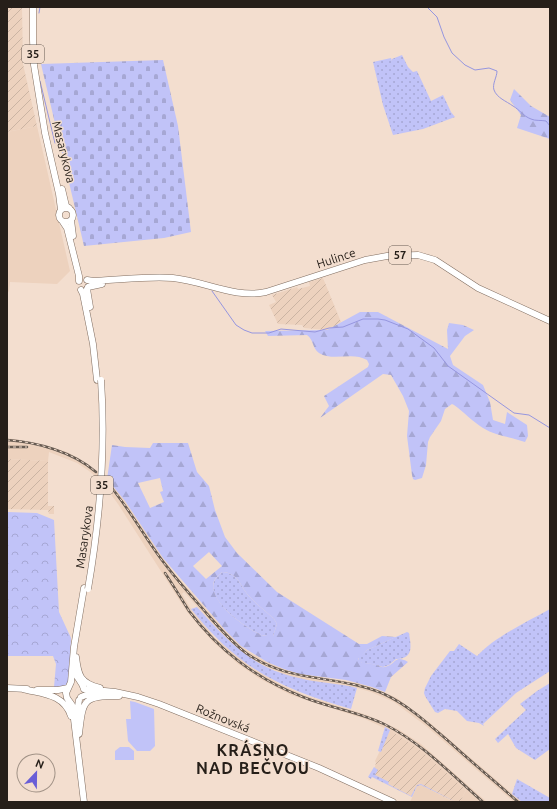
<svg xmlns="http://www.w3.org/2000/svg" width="557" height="809" viewBox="0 0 557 809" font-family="Ubuntu,sans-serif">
	<defs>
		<pattern id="industrial-furrows" width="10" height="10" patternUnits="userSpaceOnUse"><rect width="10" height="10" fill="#edd2be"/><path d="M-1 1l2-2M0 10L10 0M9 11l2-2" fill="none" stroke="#cbb4a3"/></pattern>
		<pattern id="grass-dots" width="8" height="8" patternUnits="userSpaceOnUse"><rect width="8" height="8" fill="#c1c3f8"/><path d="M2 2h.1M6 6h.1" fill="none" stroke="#a6a7d4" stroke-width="1.8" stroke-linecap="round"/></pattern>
		<pattern id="forest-firs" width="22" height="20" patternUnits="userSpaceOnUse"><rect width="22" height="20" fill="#c1c3f8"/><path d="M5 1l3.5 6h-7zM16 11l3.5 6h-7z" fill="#a6a7d4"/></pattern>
		<pattern id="cemetery-stones" width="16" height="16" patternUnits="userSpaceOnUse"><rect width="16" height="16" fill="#c1c3f8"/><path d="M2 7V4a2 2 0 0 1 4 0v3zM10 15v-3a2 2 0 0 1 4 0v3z" fill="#a6a7d4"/></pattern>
		<pattern id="park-crowns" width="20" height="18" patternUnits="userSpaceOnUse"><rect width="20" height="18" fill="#c1c3f8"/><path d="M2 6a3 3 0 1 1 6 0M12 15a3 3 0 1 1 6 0" fill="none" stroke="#a6a7d4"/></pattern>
	</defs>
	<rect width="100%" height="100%" fill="#f3decf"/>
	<path fill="#edd2be" d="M37,126L70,271L57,284L10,282L9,291L7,294V132Z
		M7,438L37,443L67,452L81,460L104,476L116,488L125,501L163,558L174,573L225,630L249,652L267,662L284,669L300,674L358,683L372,687L397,698L429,722L522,802H514L426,726L394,702L371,692L357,688L299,679L283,674L254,661L230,643L184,592L182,594L191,609L215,638L251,667L280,684L304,695L367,715L398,729L421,744L487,802H460L466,790L418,748L395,733L365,719L291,695L260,679L238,664L212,641L187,612L118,504L101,481L89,471L77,463L49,452L48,461L7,459Z
		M421,785L454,802H410L417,786Z"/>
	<path fill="url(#industrial-furrows)" d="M7,7H22L23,64L37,126L7,132Z
		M323,278L341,322L327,330L304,328L302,325L278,324L269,305L276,302L272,295L297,287L298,289L310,286L309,282Z
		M7,459L48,461V506H54V514H49L48,510L7,509Z
		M390,730L418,748L466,790L460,802H454L421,785L417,786L412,797L377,779L373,773L376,763L375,761Z"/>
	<path fill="url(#grass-dots)" d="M402,55L408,67L413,72L417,71L431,101L443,95L451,112L455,117L423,129L393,135L383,105L373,62L391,58L392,61V59Z
		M222,572C239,573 239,585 249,596C256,604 266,611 274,619L277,624L273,636C269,636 265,636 261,635C246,628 207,601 214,582C215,578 219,575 222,572Z
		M197,607C228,641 252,668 299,678C318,683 338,683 357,688L351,709C280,689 238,668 191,609Z
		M550,609V671L516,693L483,724L484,726L479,723L467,721L457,711L445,709L438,713L435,712L425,696L424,693L425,688L431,676L450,651H454L459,644L477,656C496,636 525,623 550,609Z
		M407,632L409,633C411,646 414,659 396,659L389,665L383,667L372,664L362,663L358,661L359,657L367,650Z
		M550,683V749L535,760L516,748L508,734L498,743L495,739L526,710L520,704L537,691Z
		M385,727L390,730L381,752L378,751Z
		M374,767L378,770L375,775L389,782L388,784L411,796L417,785L421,784L456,802L421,785L417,786L412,797L372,777L371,779L368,777Z
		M517,779L550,798V802H522L512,794Z"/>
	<path fill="url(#forest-firs)" fill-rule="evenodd" d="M514,89L531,106L550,117V139L517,128L521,115L510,100Z
		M360,312H378L448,349L447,330L449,323L463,325L474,330L465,336L450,356L453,365L483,385L490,402L493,420L505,424L507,412L527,425L528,436L525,442C511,437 496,436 483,428C473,422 464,412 454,405L452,404L445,409L441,421L430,437L428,442L426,465L422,478L415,480L413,479L412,475L407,436L409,411L403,396L391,375L383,374L320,418L329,406L324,396L368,367L369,364L367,360C352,351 334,362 319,353C312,348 314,340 307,335L268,336L265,331L327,330Z
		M153,443H188L197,472L209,486L215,510L225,537L237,553L277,592L359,644H367L382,636L396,637L367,650L358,659L362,663C365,663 369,663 372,664C377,664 380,668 385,667C396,665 394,654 408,662L391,677L385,692L372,687L346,680L300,674L284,669L267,662L241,646L225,630L163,558L125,501L107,479L112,445L125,447L150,448ZM160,478L163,491L160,492L164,502L150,508L138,483ZM209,552L222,566L206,579L193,566ZM222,572C239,573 239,585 249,596C256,604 266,611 274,619L277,624L273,636C269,636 265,636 261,635C246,628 207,601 214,581C215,578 219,575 222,572Z"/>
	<path fill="url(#cemetery-stones)" d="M163,60L178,126L191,232L164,238L84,246L41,64Z"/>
	<path fill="url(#park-crowns)" d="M7,512L37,513L54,520L59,612L71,638L69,681L65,686L54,687L56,664L53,656H7Z"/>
	<path fill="#c1c3f8" d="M130,701L135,702L154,709L155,746L150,751H137L128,741L126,719H131Z
		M120,747H129L134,751V760H115V751Z"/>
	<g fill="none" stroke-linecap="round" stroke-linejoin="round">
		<path stroke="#9696df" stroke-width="1" d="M427,7L437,17L444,37L452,53L465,65L475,70L489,68L497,71C497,77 492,84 494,90C497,98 506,101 513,106C520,110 523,116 531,119C535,121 541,120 546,121L550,126
			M39,13L40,7
			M40,81L55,143
			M212,291L236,325L244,330L252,333H269L281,329L315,332L329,328L343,327L363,319H378L385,320L408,329L434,348L448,366L514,413L529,415L550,428"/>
		<g stroke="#816e61" stroke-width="7">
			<path id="major" d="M33,7V40L34,65L45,133L59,194L61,210
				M62,189L66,206L69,208
				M59 215a7 7 0 1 1 14 0a7 7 0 1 1-14 0Z
				M71,220L73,236
				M63,222L67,228L79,276V281
				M87,280L94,281C120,280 147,276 173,278C204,281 236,299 266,292L365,260L387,256L418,255L435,260L478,288L550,321
				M88,287L102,284
				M87,289L90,307
				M81,290L83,294L93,344L97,380
				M84,588L74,647L71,682L66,693L67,698L72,705L73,711L84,802
				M76,657C78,675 80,683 100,688
				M75,668C75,679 82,680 84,689
				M7,688L27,689
				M23,689C43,694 64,694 71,716
				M84,689L115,692L138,697L159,704L319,768L393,802
				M37,690H58L68,688
				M81,697L86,695L98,693
				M78,723V706L79,700
				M79,734C83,699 83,696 119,696"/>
		</g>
		<use href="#major" stroke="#fff" stroke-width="6"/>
		<g stroke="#665b52" stroke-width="2.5">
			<path id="rail" d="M7,440C37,442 73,452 96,472
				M7,447H27
				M105,480C124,501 138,526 154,549C168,570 185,589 202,608C216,624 229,640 246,653C290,684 338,674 384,694C410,706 432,727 454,746C475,765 497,783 518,802
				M165,573C173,585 181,598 189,611C218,650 258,680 303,697C330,708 360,712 386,725C423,744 452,775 483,802"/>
		</g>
		<use href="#rail" stroke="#f3decf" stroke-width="1" stroke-dasharray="3" stroke-linecap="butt"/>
		<g stroke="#816e61" stroke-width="7" stroke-linecap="butt">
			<path id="major-bridge" d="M88,589C100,519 106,451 101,380"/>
		</g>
		<use href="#major-bridge" stroke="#fff" stroke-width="6"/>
	</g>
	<g text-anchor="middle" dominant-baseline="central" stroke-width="3" stroke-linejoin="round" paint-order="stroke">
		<g fill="#f3decf" stroke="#645850" stroke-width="1">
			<rect x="22" y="45" width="22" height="18" rx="3"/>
			<rect x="389" y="246" width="22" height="18" rx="3"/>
			<rect x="91" y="476" width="22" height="18" rx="3"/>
		</g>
		<g font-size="11" font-weight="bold" fill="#261f19">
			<text x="33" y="54">35</text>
			<text x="400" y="255">57</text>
			<text x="102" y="485">35</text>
		</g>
		<g font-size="12" fill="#261f19" stroke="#f3decf">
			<text transform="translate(64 152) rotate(76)">Masarykova</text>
			<text transform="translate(336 258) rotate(-18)">Hulince</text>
			<text transform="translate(84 537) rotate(-82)">Masarykova</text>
			<text transform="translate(223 718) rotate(22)">Rožnovská</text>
		</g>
		<g font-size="16" font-weight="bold" letter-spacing="1" fill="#261f19" stroke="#f3decf">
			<text x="253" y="750">KRÁSNO<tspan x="253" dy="18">NAD BEČVOU</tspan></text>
		</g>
	</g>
	<rect width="557" height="809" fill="none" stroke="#261f19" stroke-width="16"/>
	<g transform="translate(36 773) rotate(22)"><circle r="19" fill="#f3decf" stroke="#a19286"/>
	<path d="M0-3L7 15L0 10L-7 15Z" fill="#695ed7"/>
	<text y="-6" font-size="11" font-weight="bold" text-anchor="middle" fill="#261f19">N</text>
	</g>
</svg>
